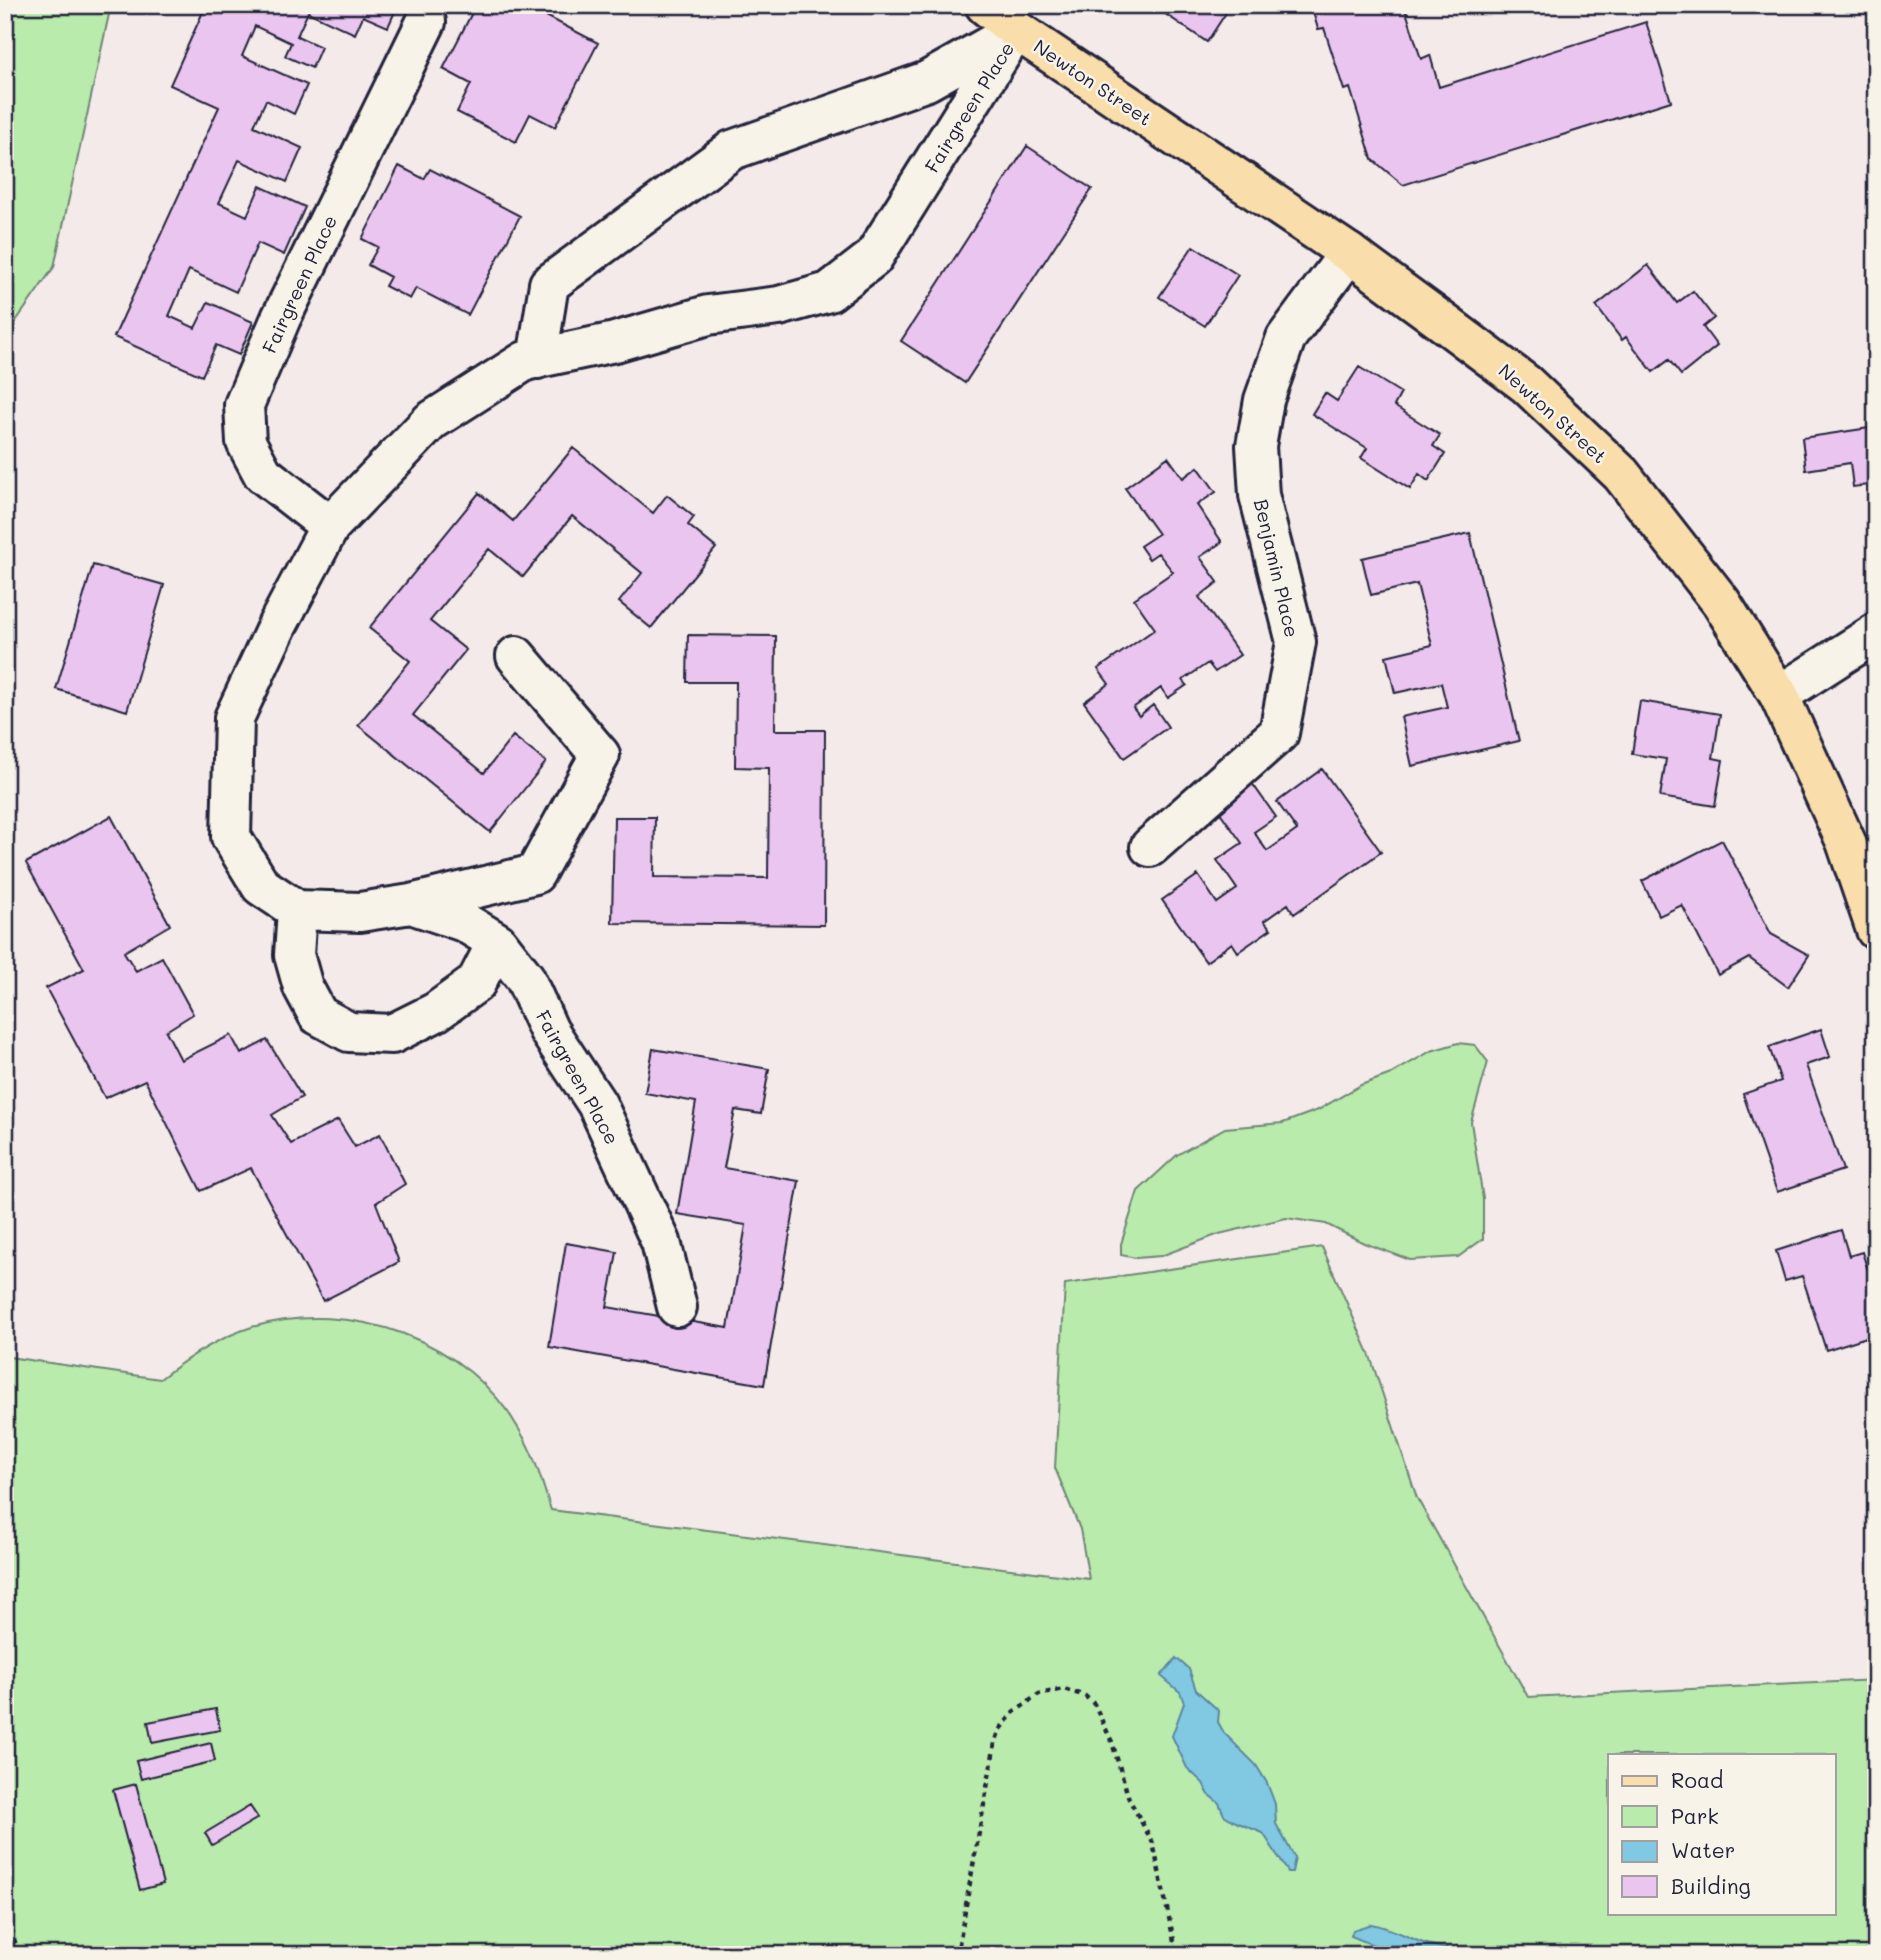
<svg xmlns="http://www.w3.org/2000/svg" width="1881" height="1960" viewBox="0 0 1881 1960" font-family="Mali,sans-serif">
	<rect width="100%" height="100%" fill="#f4eaea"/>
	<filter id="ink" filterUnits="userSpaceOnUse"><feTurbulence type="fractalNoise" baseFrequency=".0143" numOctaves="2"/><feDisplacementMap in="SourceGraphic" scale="14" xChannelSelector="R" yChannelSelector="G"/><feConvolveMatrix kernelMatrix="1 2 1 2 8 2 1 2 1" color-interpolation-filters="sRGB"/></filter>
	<g filter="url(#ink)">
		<path fill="#b9ebac" stroke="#6e8674" stroke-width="2" fill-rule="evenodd" d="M5,5H111L54,267L14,324L5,389Z
			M1458,1043L1475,1045L1488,1062L1471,1122L1483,1199V1239L1458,1257L1410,1260L1364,1243L1326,1224L1286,1218L1219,1234L1161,1256L1136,1258L1121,1255V1244L1138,1191L1177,1155L1225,1128L1283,1123L1318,1110L1361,1085L1391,1074L1431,1051Z
			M1322,1247L1369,1353L1417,1498L1528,1697L1876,1680V1955H5V1328L9,1357L160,1379C188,1357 217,1338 252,1327C351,1298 469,1340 520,1431C535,1456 542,1482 551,1510L1089,1579L1080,1529L1055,1468L1065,1284ZM1610,1755H1834V1913H1610Z"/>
		<path fill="#81c8e2" stroke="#5b869f" stroke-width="2" d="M1176,1658L1189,1669L1196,1690L1219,1711L1218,1722L1224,1733L1256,1765L1267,1783L1275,1804L1276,1824L1295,1858L1292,1872H1288L1263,1833L1236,1822L1224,1815L1219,1803L1209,1795L1203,1783L1187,1768L1172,1736L1184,1703L1180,1692L1161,1676Z
			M1371,1924C1388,1927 1402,1934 1418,1941C1435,1948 1454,1948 1471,1955L1393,1953L1351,1936L1353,1930Z"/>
		<path fill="#eac5f0" stroke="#22223b" stroke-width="2" d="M206,5H398L388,27L363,16L355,34L308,12L297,36L321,47L312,68L285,56L291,43L255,26L242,56L307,85L294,114L266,100L254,126L302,148L287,182L239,160L219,203L247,216L260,186L305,207L284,255L258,243L236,292L189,270L169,316L195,328L208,302L253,322L239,355L216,345L202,376L114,337L219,107L170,85Z
			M476,5H525L598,43L555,127L530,114L516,142L457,112L471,84L443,69Z
			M1152,5H1231L1207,42Z
			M1311,5H1404L1421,59L1430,55L1439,87L1646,22L1671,101L1403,185L1372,159L1350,88L1344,90L1324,28L1318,29Z
			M1027,146L1092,189L965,383L901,341Z
			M399,166L424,179L430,169L520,216L468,315L416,288L410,299L385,286L390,277L368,265L378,247L362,239Z
			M1193,246L1238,275L1205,326L1159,297Z
			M1648,265L1677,303L1693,291L1714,318L1703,327L1717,346L1681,375L1669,360L1653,372L1626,337L1622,340L1596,306Z
			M1359,367L1401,393L1394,406L1440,435L1433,446L1445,454L1428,481L1419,474L1410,489L1361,458L1367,448L1312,414L1325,393L1337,401Z
			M1876,427V484L1853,487L1850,463L1806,470L1802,438Z
			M573,448L653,513L667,495L694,517L688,525L716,548L651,628L619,602L642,573L572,516L523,577L489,549L430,621L466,650L413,715L484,773L513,736L546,762L490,832L358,725L410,661L369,628L479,493L513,521Z
			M1168,457L1183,478L1198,467L1216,492L1197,505L1222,542L1200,557L1218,582L1199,597L1240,655L1215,672L1208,663L1183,680L1187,685L1168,698L1161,688L1133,708L1139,716L1153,705L1168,727L1124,758L1084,702L1109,684L1098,669L1155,629L1134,599L1173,572L1158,553L1149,559L1140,546L1158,534L1125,488Z
			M1470,533L1519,741L1412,766L1401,717L1447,707L1441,683L1395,693L1386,656L1432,645L1417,584L1371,595L1362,558Z
			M93,565L164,585L127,711L56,689Z
			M688,635L776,636L775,730H825L824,925L612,923L614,817H655L654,877L768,878L769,768L735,767L736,682H687Z
			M1640,701L1720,714L1713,758L1723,760L1715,806L1660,797L1666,759L1632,754Z
			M1322,769L1381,852L1294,914L1288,904L1264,921L1271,929L1238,952L1232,943L1206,962L1162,900L1198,875L1217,903L1237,889L1217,860L1242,843L1214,804L1249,779L1276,817L1254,832L1267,851L1297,830L1277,802Z
			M111,816L170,925L124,952L136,971L162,957L193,1014L166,1031L181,1060L231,1035L241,1054L267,1040L302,1097L272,1115L291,1144L338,1120L355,1147L380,1134L405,1184L376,1203L399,1262L323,1301L251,1168L201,1191L145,1080L105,1098L46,988L84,969L26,863Z
			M1722,840L1771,934L1809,955L1788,987L1749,958L1718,975L1682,905L1659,916L1642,881Z
			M1821,1029L1830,1057L1806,1065L1843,1170L1777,1192L1743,1094L1781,1081L1769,1047Z
			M653,1049L769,1069L761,1114L735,1110L724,1168L799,1181L764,1385L549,1347L566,1243L617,1252L607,1307L728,1328L746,1225L677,1214L696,1102L645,1093Z
			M1841,1230L1849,1256L1862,1252L1876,1295V1334L1826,1350L1802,1276L1785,1281L1776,1251Z
			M216,1709L220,1730L152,1743L148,1722Z
			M211,1743L215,1761L141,1779L136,1761Z
			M136,1784L163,1884L140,1890L113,1790Z
			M250,1806L258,1818L212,1845L205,1833Z"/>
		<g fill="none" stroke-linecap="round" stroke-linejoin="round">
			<g stroke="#22223b" stroke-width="44">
				<path id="minor" d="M537,359L549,284L732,150L927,81L1012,33
					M330,526L263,474L246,442L244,405L281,318L426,22
					M516,656L600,755L535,874L411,904L464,922L497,942L525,978L549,1031L597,1104L661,1242L677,1307
					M1779,695L1876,633
					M1150,847L1279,733L1296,642L1259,495L1256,446L1264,400L1286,338L1349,253
					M411,904L360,912L297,910L261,886L231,837L234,718L277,626L330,526L431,421L525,361L615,342L708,315L779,306L829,292L873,258L1016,30
					M297,910L294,955L303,987L318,1015L349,1032L392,1034L436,1012L476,983L497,942"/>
			</g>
			<g stroke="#22223b" stroke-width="44">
				<path id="major" d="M985,5L1016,30L1349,253L1451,328L1526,384L1621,474L1721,602L1779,695L1846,842L1876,930"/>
			</g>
			<path stroke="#22223b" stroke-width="4.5" stroke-dasharray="5 5" stroke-linecap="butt" d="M5,1910L19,1955
				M957,1955L995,1743L1000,1729L1013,1713L1039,1694L1064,1689L1085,1696L1094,1704L1112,1742L1129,1799L1153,1843L1177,1955"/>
			<use href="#minor" stroke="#f7f3e8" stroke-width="38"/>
			<use href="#major" stroke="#f9deab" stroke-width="38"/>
		</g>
	</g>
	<g text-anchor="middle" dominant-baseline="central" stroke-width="5" stroke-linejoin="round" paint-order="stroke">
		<g font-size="19" fill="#22223b" stroke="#f7f3e8">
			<text transform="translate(1093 82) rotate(34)">Newton Street</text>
			<text transform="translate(969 107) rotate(-58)">Fairgreen Place</text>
			<text transform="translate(299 284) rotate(-65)">Fairgreen Place</text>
			<text transform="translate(1553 413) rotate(42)">Newton Street</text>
			<text transform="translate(1277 568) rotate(77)">Benjamin Place</text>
			<text transform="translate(578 1077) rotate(61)">Fairgreen Place</text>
		</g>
	</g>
	<rect width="1881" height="1960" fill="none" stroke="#f7f3e8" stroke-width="28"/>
	<rect x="14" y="14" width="1853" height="1932" fill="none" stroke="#22223b" stroke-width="2.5" filter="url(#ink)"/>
	<rect x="1608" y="1754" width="228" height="161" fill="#f7f3e8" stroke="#a29fa3" stroke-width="2"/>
	<rect x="1622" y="1776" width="35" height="10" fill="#f9deab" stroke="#a29fa3" stroke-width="2"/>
	<text x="1671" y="1788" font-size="21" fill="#22223b">Road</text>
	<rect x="1622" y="1806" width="35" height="21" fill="#b9ebac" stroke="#a29fa3" stroke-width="2"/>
	<text x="1671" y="1824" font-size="21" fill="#22223b">Park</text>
	<rect x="1622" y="1841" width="35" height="21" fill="#81c8e2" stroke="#a29fa3" stroke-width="2"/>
	<text x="1671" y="1858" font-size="21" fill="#22223b">Water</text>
	<rect x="1622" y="1876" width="35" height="21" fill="#eac5f0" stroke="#a29fa3" stroke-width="2"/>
	<text x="1671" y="1894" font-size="21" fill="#22223b">Building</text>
</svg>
